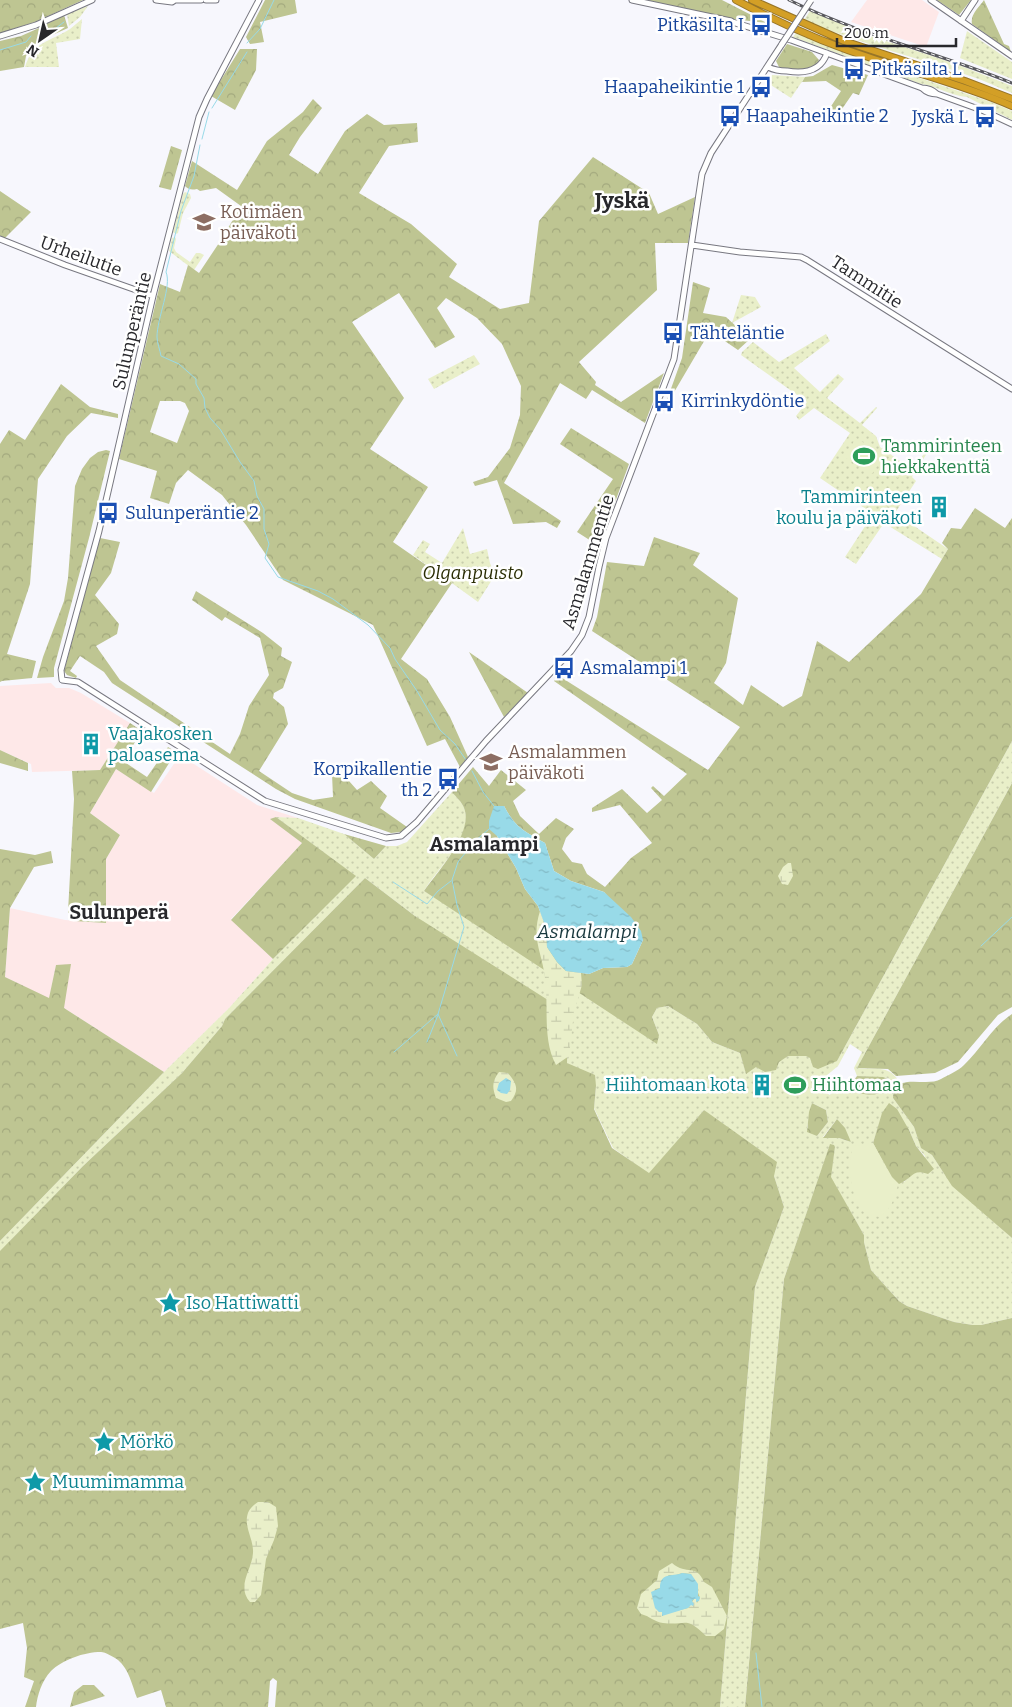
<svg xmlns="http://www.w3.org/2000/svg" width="1012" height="1707" viewBox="0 0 1012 1707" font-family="Bitter,serif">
	<defs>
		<pattern id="grass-dots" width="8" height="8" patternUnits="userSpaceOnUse" patternTransform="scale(1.25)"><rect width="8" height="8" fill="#e9efc9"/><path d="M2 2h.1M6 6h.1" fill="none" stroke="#c8cdad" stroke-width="1.8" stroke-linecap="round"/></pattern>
		<pattern id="forest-crowns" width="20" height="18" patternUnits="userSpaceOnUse" patternTransform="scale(1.25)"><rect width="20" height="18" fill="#bec592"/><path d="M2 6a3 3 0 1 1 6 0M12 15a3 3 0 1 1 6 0" fill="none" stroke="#a3a97e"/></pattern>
		<pattern id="wetland-marsh" width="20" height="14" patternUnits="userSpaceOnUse" patternTransform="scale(1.25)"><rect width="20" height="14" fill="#e9efc9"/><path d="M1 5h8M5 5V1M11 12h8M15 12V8" fill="none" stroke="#c8cdad"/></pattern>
		<pattern id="water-ripples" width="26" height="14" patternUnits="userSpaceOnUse" patternTransform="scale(1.25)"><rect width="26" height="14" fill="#98dae8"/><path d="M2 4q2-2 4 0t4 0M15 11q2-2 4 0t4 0" fill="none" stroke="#83bbc7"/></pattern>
	</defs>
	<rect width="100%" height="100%" fill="#f7f7fd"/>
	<path fill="#fee8e8" d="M867,0H922L939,12L926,47L851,22Z
		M51,683L56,688H69L81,693L130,723L100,770L32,772L31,764L0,750V686Z
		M180,755L257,805L298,818L276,817L271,819L302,843L231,919L273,959L229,1008L164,1072L64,1008L56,965L49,999L5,977L10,908L65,920L106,923V859L120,835L90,813L116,769L154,793Z"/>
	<path fill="url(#grass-dots)" fill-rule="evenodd" d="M88,6L80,17L69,26L67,14Z
		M810,11L868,35L956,64L1012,86V93C999,88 986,81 973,77C917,57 859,44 804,20Z
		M82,19L80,39L56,43L59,67H25C33,41 50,42 70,29C74,26 78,22 82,19Z
		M967,31L1012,62V79L960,58Z
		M796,33L845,53L991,102L1012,111V120L967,97C951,96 937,86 921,84L793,37Z
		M772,75L805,77L791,98L766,82L768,76Z
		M185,192L190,194L191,198L183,213L178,233L176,234L173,232L183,194Z
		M175,237L176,239L174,248L176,252L190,262L196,253H200L204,255L194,270L169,251L172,238Z
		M741,295L755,297L761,307L732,323Z
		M826,334L830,341L794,368L820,392L838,374L844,379L827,398L860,423L876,407L877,408L862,425L876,436L880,447L913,470L927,449L929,450L912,477L916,481L895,513L948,549L942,559L884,523L856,564L845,557L873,514L820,478L850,433L814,408L799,420L796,416L807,402L741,355L742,352L753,342L779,362Z
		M474,355L480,364L434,389L428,379Z
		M463,528L470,554L487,549L490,563L495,575L478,602L413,555L423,540L430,544L425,552L442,563Z
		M1012,741V783L857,1068C877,1070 889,1064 900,1083L893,1092V1098L914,1127L921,1147L932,1155L945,1175L1012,1238V1318L981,1325H973L954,1322L907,1306L899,1301L871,1270L864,1242V1235L830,1177L835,1147L830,1145L784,1279L745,1707H720L755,1287L784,1207L774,1176L704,1110L649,1174L613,1148L594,1108L596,1086L567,1063L568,1032L365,878L225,1019L222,1026L182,1073L83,1166L10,1241L0,1498V1241L164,1072L229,1008L273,959L355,876L276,817L298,818L344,834L374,859L386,846H397L407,842L452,792C456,797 462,802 464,808C475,835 437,869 424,891L659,1035L652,1017L657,1008L668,1006L697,1024L712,1042L740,1053L746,1073L776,1045L837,1061ZM850,1044L862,1052L854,1068L857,1076L889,1078L861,1094L849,1091L847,1093H831L830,1095L823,1091L824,1090L823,1089L826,1076L838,1066ZM812,1103L826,1110L828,1122L817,1136L807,1128ZM837,1119L851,1142L839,1138L823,1137ZM880,1121L909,1130L916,1146L925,1156L921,1171L913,1173L904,1182L883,1158L873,1143Z"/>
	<path fill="url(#forest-crowns)" fill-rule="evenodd" d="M0,0H83L35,22L0,33Z
		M265,0H295L297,13L260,22L264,42L250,44L246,37Z
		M646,0H722L767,23L733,19Z
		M937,0H971L959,15Z
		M984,0L1004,44L1009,46L1011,52L972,24C970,15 979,7 984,0Z
		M64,15L68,28L39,41L41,27Z
		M39,28L38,41L26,56L24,67L0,71V41L21,36Z
		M787,44L812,52L819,60C813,73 791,72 779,67L776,61Z
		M240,49H257L256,70L235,110L211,96Z
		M832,65L868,75L859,95L853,93L833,122L824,117L841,91L826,81L802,82L805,77L813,76Z
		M313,99L322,108L300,137L289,155L318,174L345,131L367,114L384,125L417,123L418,142L389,146L359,193L411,224L457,264L449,277L500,309L529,303L539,221L593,157L649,193L658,214L695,197L688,243H655L657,290L579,362L596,382L595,385L621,402L664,373L645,423L592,390L586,399L560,383L504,483L561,521L557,528L546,522L513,524L497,480L475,486L473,482L488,477L510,448L520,415L521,386L502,344L477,318L446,298L437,308L455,337L435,348L399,293L352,322L404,398L370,449L428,487L393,542L452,583L401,659L427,679L450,717L468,757L460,767L445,739L427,746L373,625L283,580L246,525L222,495L188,470L176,483L169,504L150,498L157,471L119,459L160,284L180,292L188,265L199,273L221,240L241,206L216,188L200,191L197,189C192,190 189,190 185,186L192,161L237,190L267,141L303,112ZM180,401L185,403L189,411L177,443L150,432L160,401Z
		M171,146L182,150L171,190L159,187Z
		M0,191L31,212L3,240L0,238Z
		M693,282L710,288L703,313L726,317L750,339L738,350L710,331L663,411L682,358Z
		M61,384L90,407L118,414V418L91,413L67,436L38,479L30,584L7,654L36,661L32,678L2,681L0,682V444L9,430L25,440Z
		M571,428L629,464L599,546L577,532L613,479L560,444Z
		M106,450L110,451L89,538L54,668V677L37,678L43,657L64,601L68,578L75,486L82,469L90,458L98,452Z
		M975,508L1005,528L1012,518V741L837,1061L818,1069L813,1067L810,1058L806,1056H788L779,1062L776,1070L765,1072L756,1067L746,1074L740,1053L712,1042L697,1024L668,1006L657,1008L652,1017L659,1035L657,1044L424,891C438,871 474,832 464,808C462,802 456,797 452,792L473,767L489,786L501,770L526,790L513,801L520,816L539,834L556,818L574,829L566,838L562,849L572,862L582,864L587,874L605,887L631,858L652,843L620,805L592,812V808L622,789L647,813L662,800L651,788L653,786L664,796L687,774L554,681L559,676L708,770L740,727L592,631L597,617L607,562L644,566L654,537L700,553L693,565L738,598L726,663L714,683L743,705L751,685L783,707L802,696L817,641L849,662L921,594L948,549L942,543L951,528L961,529ZM504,806C516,828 523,830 545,843L554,871L571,881L604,892L643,940L632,964L627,967L603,968L589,974L575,972L546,928L538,906L525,889L516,868L497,836Z
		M100,538L120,542L111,573L95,595L119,624L117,634L96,646L120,680L230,754L240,734L249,706L269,675L260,638L225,617L222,621L192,600L196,591L263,633L282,648L281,656L292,662L283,688L274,693L273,698L284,707L288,724L259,771L292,793L313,800L333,797L332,774L341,772L357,790L371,781L387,796L380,808L407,827L401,832L391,833L295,799L276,789L112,683L104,672L80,656L70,671L77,676L76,678L67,675L64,671Z
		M469,652L528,693L504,717Z
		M130,723L142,731L123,761L147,777L168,747L176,752L151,792L116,769L90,813L120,835L106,859V923L74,921L68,912L74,799L72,771L100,770Z
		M0,750L28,763V771L0,763Z
		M1012,783V1007L998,1015L958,1062L935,1073L896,1076L888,1069L857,1068Z
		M276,817L356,876L273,959L231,920L302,843L270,819Z
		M344,834L386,846L374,859Z
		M0,849L35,855L51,851L53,863L34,867L10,908L5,977L49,998L56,965L71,964L64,1008L164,1072L0,1241Z
		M365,878L415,916L559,1007L568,1032L567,1063L595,1075L596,1086L594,1109L612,1148L649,1173L704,1110L777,1162L774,1176L784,1207L755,1287L720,1707H275L277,1681L273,1678L270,1681L268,1707H166L161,1690L137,1698C132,1685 129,1669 118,1660C114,1657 105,1652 101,1652C84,1652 62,1660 51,1671C42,1680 37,1696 36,1707H25L34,1681L24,1677L27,1648L23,1623L0,1629V1251L83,1166L182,1073L222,1026L225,1019Z
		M1012,1014V1238L952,1186L932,1155L921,1148L914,1127L893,1098C894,1071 926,1088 941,1079C948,1075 958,1071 964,1065C981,1049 992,1027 1012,1014Z
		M857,1076L883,1077L892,1080C889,1083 887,1088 883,1091C875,1098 859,1093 849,1091L851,1084Z
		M812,1103L826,1110L828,1122L817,1136L807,1132L809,1112Z
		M889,1103L897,1109L909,1130L916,1146L934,1169L928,1174C912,1168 912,1179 899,1184L892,1177L873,1143L882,1113Z
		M837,1119L845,1128L851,1142L839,1138H823Z
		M830,1144L834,1145L835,1147L831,1177L864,1235V1242L871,1270L899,1301L907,1306L954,1322L973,1325H981L1012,1318V1707H745L784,1279Z
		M83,1685H94L105,1696L70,1707L74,1692Z"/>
	<path fill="url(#wetland-marsh)" fill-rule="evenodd" d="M788,863H791L793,876L788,885L782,884L778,876L783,867Z
		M540,911L546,928L547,947L557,962L566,971L581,973L582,985L574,1012L569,1056L556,1065C542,1039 549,1007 545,978C542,952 531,939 540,911Z
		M499,1072L508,1073C516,1083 520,1089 511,1101L506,1102L496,1098C492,1087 492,1081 499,1072Z
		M258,1502H268L276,1507L278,1526L274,1540L266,1559L261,1595L255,1602H250C236,1586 252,1570 253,1553C254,1541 245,1528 247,1517C248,1510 252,1506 258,1502Z
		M672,1563C687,1576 696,1563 704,1582L712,1587L727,1616L724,1629L715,1636H706C685,1615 687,1626 663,1623C655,1622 649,1616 641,1614L637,1608L641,1594L657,1580L659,1571ZM682,1573L691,1574L700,1598L697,1603L696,1599H694L688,1608L664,1614L662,1612H659L653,1597L655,1589L660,1588L662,1581L669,1575H676Z"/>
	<path fill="#e9efc9" d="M856,438L884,455L872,474L844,457Z
		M890,463L902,471L898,478L885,470Z
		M873,1143L891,1177L898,1184C895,1198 891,1209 880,1217C873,1216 866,1215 862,1210C851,1195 846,1165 853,1148L854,1146Z"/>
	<path fill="url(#water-ripples)" d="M494,806H504C516,828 523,830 545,843L554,871L571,881L604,892L631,917L641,931L643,940L632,964L627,967L603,968L589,974L566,971L557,962L547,947L546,928L538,906L525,889L516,868L497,836L489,829V821Z
		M506,1078L511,1081L510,1090L507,1094L501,1093L497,1090L499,1083Z
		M682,1573L691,1574L698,1584V1596L700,1597L699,1601L696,1602V1599H694L692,1601L694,1604L693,1606L691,1605L688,1608L662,1616V1612H659L655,1608L651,1592L660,1588C660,1572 672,1577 682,1573Z"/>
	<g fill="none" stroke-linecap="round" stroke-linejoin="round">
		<path stroke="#98dae8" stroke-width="1" d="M51,32L64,22
			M247,43L260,29L274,0
			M0,50L26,42L31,36
			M212,108L247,52
			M202,139L209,112
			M200,145L194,176L181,211L166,272C172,286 157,318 157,337C157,343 160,350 161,356L179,364L196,379V384L204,398L205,408L210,418L220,429L240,462L254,481L257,496L264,509V529L269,544L265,558L278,577L318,591L333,599L368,625L390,648L395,659L417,691L440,730L455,744L466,760
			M472,771L483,792L494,806
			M393,882L427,904L438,891L451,881
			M981,946L1012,917
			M427,1042L438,1015
			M394,1052L438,1014
			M457,1056L438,1014L464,927L457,905L452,880L458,862L474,842L489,829
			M756,1653L762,1707"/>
		<g stroke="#787881" stroke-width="7">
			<path id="secondary" d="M156,0L172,2L175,0H201
				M206,0H216
				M259,0L207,99L199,117L153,296L99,531L61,670L62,680L78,682L265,801L386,838L401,836L417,822L486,741L571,651L582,635L589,617L599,567L606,538L674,359L702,174L711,153L782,44
				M632,0L731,21
				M931,0L1012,56
				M729,21L791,40L922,88C926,92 931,94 937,94
				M961,21L975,0
				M0,36L36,25L92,0
				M768,67C774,70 780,71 787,71C805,74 821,71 827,53
				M922,88C928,88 933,90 937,94L984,111L1012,124
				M0,239L65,265L153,296
				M692,245L740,252L801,257L807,260L1012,389"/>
		</g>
		<g stroke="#977528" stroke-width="8">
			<path id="highway" d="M736,0C781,24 829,45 877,60C923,75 969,87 1012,106
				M752,0L844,41L965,81L1012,99"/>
		</g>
		<use href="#secondary" stroke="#fff" stroke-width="5"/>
		<use href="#highway" stroke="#d39f26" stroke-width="6"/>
		<g stroke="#59595e" stroke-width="3">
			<path id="rail" d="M789,0C860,35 939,53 1012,83"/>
		</g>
		<use href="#rail" stroke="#fff" stroke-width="1" stroke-dasharray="4" stroke-linecap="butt"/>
		<g stroke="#787881" stroke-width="7" stroke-linecap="butt">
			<path id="secondary-bridge" d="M782,44L811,0"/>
		</g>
		<use href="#secondary-bridge" stroke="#fff" stroke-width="5"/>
	</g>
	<defs>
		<g id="bus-bare" transform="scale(1.725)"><path d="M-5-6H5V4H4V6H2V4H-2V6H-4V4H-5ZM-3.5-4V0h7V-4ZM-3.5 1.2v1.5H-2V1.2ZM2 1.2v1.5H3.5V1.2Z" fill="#1a4fb4" stroke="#fff" stroke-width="2.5" paint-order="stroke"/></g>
		<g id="school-bare" transform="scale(1.725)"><path d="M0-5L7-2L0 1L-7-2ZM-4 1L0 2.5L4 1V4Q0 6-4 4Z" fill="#8d6e63" stroke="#fff" stroke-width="2.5" paint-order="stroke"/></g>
		<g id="stadium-bare" transform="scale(1.725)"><path d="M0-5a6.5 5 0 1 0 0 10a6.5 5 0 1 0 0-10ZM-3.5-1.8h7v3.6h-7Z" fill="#2e9e5b" stroke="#fff" stroke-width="2.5" paint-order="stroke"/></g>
		<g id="building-bare" transform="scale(1.725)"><path d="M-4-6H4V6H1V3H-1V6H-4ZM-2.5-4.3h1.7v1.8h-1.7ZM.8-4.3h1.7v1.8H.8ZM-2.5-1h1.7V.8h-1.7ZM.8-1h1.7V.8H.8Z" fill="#0f9aa8" stroke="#fff" stroke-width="2.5" paint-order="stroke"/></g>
		<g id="sight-bare" transform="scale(1.725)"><path d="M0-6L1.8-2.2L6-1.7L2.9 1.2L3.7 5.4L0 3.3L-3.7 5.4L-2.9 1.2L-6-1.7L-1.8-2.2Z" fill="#0f9aa8" stroke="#fff" stroke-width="2.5" paint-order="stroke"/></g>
	</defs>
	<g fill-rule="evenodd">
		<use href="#bus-bare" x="761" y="25"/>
		<use href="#bus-bare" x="854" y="69"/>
		<use href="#bus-bare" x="761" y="87"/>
		<use href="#bus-bare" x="730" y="116"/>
		<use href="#bus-bare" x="985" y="117"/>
		<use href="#school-bare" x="204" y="222"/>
		<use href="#bus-bare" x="673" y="333"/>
		<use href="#bus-bare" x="664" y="401"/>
		<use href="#stadium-bare" x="864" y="456"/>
		<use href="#building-bare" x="939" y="507"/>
		<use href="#bus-bare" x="108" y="513"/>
		<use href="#bus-bare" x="564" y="668"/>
		<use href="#building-bare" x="91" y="744"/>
		<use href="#school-bare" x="491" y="762"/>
		<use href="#bus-bare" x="448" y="779"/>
		<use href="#building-bare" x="762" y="1085"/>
		<use href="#stadium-bare" x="795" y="1085"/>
		<use href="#sight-bare" x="170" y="1303"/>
		<use href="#sight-bare" x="104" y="1442"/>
		<use href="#sight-bare" x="35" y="1482"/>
	</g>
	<g text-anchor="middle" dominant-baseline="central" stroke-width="5" stroke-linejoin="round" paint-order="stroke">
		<g font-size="18" fill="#164399" stroke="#fff" text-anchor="start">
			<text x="744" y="25" text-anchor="end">Pitkäsilta I</text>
			<text x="871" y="69">Pitkäsilta L</text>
			<text x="744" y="87" text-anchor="end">Haapaheikintie 1</text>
			<text x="746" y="116">Haapaheikintie 2</text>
			<text x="968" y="117" text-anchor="end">Jyskä L</text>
			<text x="690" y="333">Tähteläntie</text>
			<text x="681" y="401">Kirrinkydöntie</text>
			<text x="125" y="513">Sulunperäntie 2</text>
			<text x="580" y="668">Asmalampi 1</text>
			<text x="432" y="769" text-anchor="end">Korpikallentie<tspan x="432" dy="21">th 2</tspan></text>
		</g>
		<g font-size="18" fill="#785e54" stroke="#fff" text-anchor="start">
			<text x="220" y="212">Kotimäen<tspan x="220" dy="21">päiväkoti</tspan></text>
			<text x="508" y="752">Asmalammen<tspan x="508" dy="21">päiväkoti</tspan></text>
		</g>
		<g font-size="18" fill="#28282c" stroke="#fff">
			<text transform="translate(81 256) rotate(20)">Urheilutie</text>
			<text transform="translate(867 282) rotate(33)">Tammitie</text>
			<text transform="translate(132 331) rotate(-77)">Sulunperäntie</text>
			<text transform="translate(588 562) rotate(-73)">Asmalammentie</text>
		</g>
		<g font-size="18" fill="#27864d" stroke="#fff" text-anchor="start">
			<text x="881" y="446">Tammirinteen<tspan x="881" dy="21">hiekkakenttä</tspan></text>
			<text x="812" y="1085">Hiihtomaa</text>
		</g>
		<g font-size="18" fill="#0d838f" stroke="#fff" text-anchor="start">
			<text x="922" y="497" text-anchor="end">Tammirinteen<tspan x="922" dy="21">koulu ja päiväkoti</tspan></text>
			<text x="108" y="734">Vaajakosken<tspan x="108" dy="21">paloasema</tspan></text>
			<text x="746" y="1085" text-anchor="end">Hiihtomaan kota</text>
			<text x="186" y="1303">Iso Hattiwatti</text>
			<text x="120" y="1442">Mörkö</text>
			<text x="52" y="1482">Muumimamma</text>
		</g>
		<g font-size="18" font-style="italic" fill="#2a2d04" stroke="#fff">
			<text x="473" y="573">Olganpuisto</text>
		</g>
		<g font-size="19" font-style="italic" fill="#18383e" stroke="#fff">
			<text x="587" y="931">Asmalampi</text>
		</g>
		<g font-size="20" font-weight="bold" fill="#28282c" stroke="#fff">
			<text x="484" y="844">Asmalampi</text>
			<text x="119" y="912">Sulunperä</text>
		</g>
		<g font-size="22" font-weight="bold" fill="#28282c" stroke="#fff">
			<text x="622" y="200">Jyskä</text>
		</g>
	</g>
	<g transform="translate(40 40) rotate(214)" stroke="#ffffff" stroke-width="4" paint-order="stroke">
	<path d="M0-4L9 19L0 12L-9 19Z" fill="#28282c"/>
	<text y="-8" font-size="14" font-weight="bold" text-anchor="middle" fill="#28282c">N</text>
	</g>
	<path d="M837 38v8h119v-8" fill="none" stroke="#28282c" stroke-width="2.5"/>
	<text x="844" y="38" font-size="15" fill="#28282c" stroke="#ffffff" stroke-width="4" paint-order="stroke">200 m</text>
</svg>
